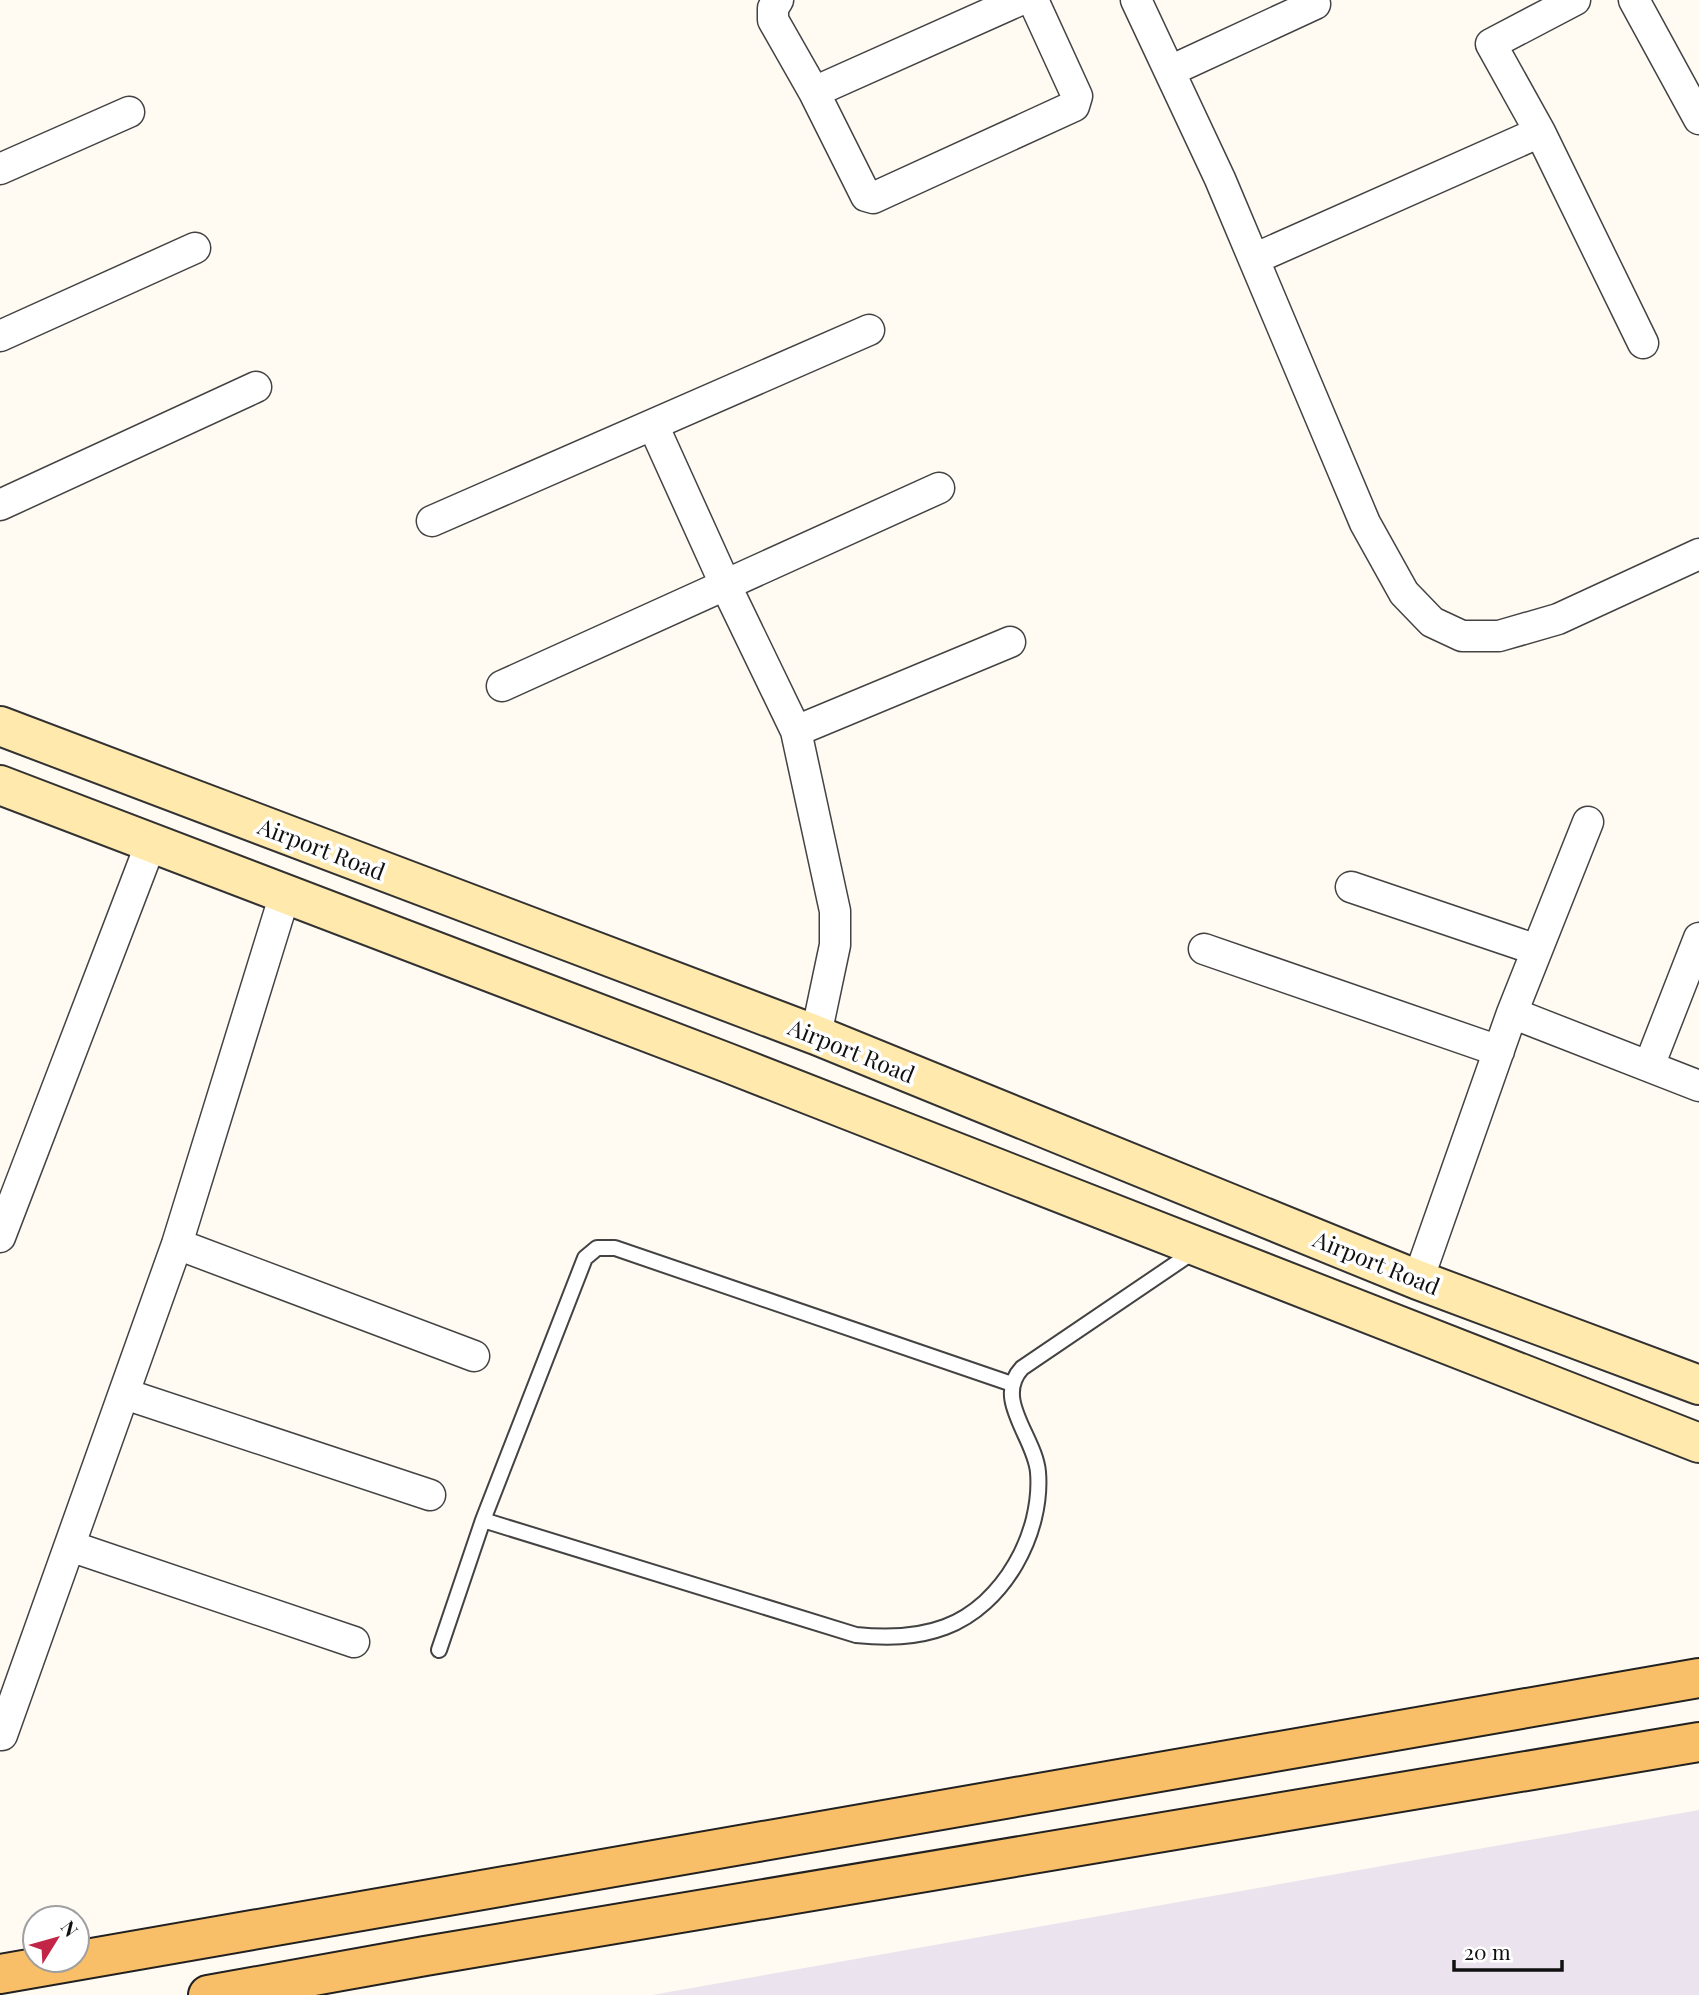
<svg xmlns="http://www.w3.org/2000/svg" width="1699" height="1995" viewBox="0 0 1699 1995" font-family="'Playfair Display',serif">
	<rect width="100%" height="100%" fill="#fffaf2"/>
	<path fill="#ebe4ee" d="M1699,1810V1995H652Z"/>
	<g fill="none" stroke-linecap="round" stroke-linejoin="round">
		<g stroke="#434343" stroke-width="18">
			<path id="service" d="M483,1520L856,1635C886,1638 916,1638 945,1627C1004,1605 1043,1533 1038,1472C1035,1437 993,1399 1022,1368L1196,1250
				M439,1650L483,1520L585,1258L597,1248H615L1012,1384"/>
		</g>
		<g stroke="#434343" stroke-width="33">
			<path id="minor" d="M778,0L773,8V20L814,92L1020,0
				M1136,0L1220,179L1365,523L1404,593L1432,622L1462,636H1499L1558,619L1699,554
				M1575,0L1491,44L1540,132L1643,343
				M1634,0L1699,119
				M1170,71L1315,4
				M814,92L866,196L873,198L1074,106L1077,96L1033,0
				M0,169L129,112
				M1254,259L1540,132
				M0,336L195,248
				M653,425L725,584L796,731L835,911V945L816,1035
				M0,505L256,387
				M432,521L869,330
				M502,686L939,488
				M796,731L1010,642
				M1351,887L1537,950
				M1204,949L1499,1051
				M1512,1013L1699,1086
				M1649,1066L1699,938
				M0,1237L151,843
				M177,1244L474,1356
				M1418,1280L1512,1013L1588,822
				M125,1394L430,1495
				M70,1546L354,1642
				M2,1735L177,1244L285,894"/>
		</g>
		<g stroke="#323232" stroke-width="42">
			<path id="secondary" d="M0,726L816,1035L1418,1280L1699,1385
				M0,785L728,1063L1699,1443"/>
		</g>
		<g stroke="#212121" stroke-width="42">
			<path id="primary" d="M0,1974L1699,1678
				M208,1995L425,1956L1699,1742"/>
		</g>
		<use href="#service" stroke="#fff" stroke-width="14"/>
		<use href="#minor" stroke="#fff" stroke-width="30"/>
		<use href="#secondary" stroke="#ffe9ad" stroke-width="38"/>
		<use href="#primary" stroke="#f9bf68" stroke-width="38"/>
	</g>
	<g text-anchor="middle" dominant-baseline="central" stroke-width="7" stroke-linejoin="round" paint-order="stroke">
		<g font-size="23" fill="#101010" stroke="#fff">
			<text transform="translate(322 848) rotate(21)">Airport Road</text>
			<text transform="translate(852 1050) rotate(22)">Airport Road</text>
			<text transform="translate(1377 1262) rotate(22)">Airport Road</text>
		</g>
	</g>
	<g transform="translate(56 1939) rotate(53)"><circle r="33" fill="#ffffff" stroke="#9f9f9f" stroke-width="2"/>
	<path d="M0-5L12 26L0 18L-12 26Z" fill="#c22545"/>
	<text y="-10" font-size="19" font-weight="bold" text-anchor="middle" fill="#101010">N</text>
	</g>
	<path d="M1454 1960v10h108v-10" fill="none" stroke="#101010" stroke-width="3.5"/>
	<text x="1464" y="1960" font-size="21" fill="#101010" stroke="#ffffff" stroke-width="5" paint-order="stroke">20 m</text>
</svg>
